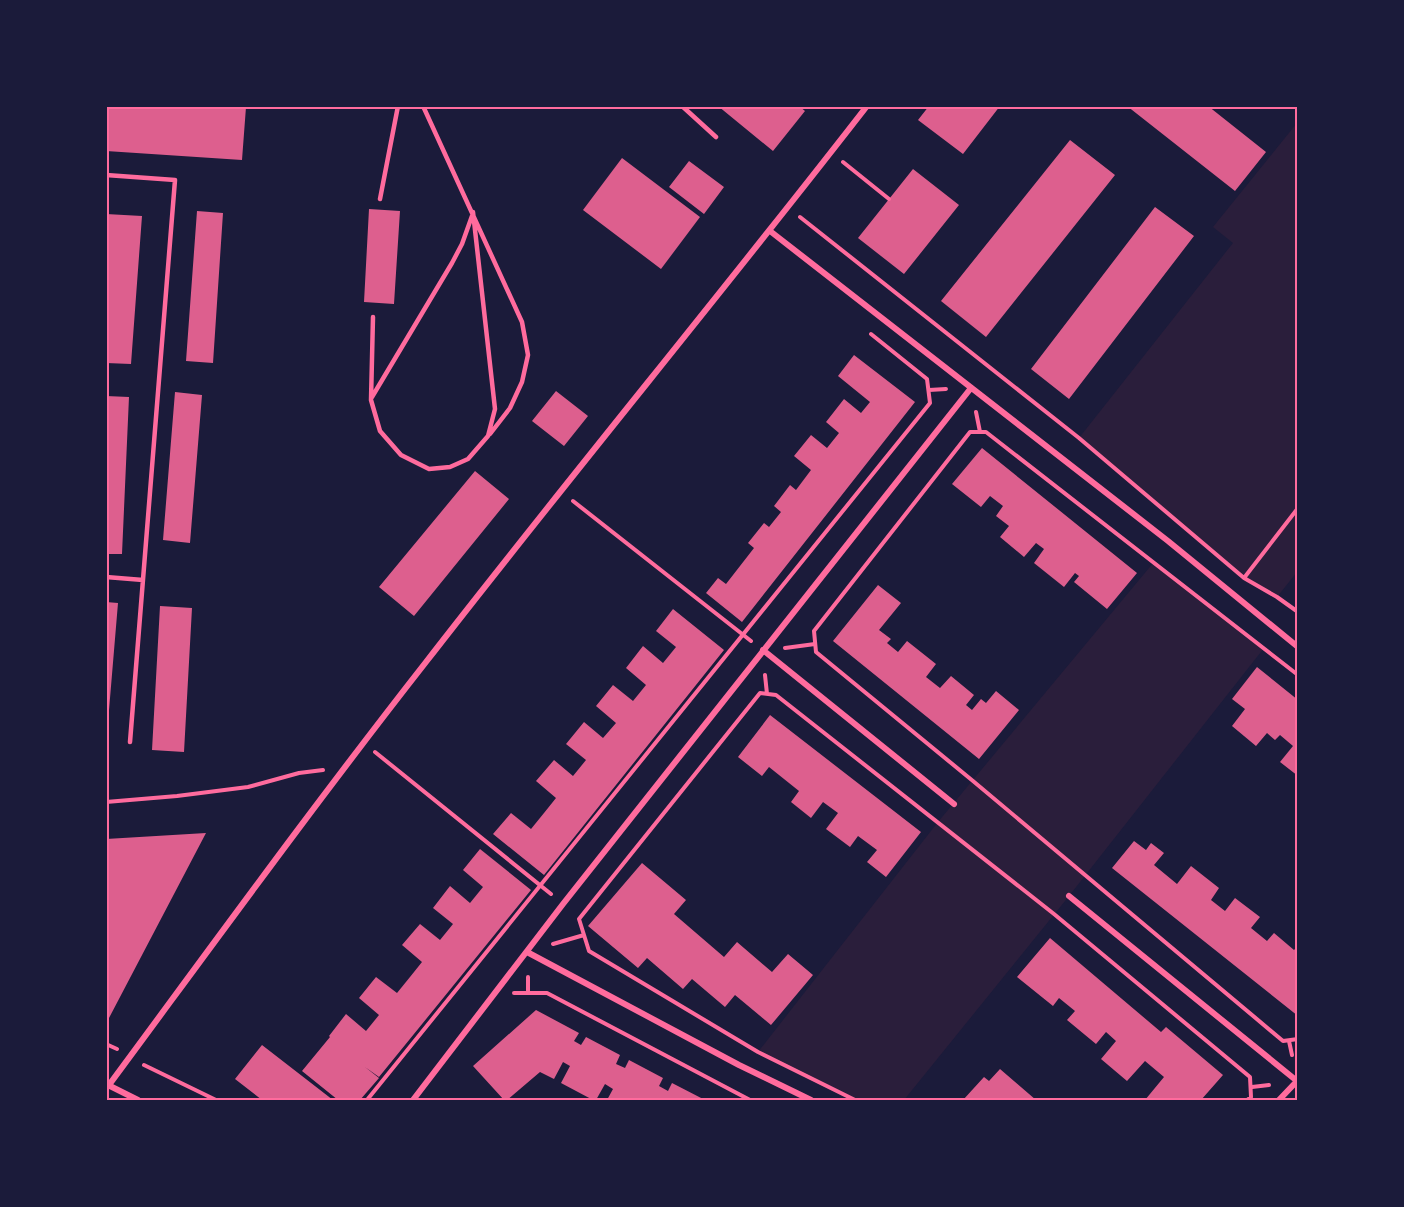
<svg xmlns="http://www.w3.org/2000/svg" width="1404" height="1207" viewBox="0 0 1404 1207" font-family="Commissioner,sans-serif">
	<rect width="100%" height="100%" fill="#1b1b3a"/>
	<path fill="#2a1e3b" d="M1297,123V572L1277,597L1244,578L1079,438L1233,243L1213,227Z
		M1154,562L1264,648L1069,896L904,1100H855L758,1052L938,822Z"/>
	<path fill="#dd5f8e" d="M106,106L246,107L242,160L106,151Z
		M718,106H799L805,111L773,151Z
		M929,106H1000L963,154L918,120Z
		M1127,106H1208L1266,152L1235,191Z
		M1070,140L1115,175L986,337L941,301Z
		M622,158L700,217L661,269L583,210Z
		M689,161L724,187L704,214L669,187Z
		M913,169L959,205L904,274L858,238Z
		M1155,207L1194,236L1069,399L1031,369Z
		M369,209L400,211L394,304L364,302Z
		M197,211L223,213L213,363L186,361Z
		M106,214L142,216L131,364L106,363Z
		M854,355L915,402L742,622L706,593L718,578L726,584L754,548L748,543L764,523L769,527L781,512L774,506L790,485L796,490L811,470L794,456L811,435L827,448L839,433L826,422L844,399L861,413L870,402L838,376Z
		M556,391L588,416L564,446L532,421Z
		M175,392L202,395L190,543L163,540Z
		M106,396L129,397L122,554H106Z
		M982,448L1137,573L1107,609L1074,582L1079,576L1075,573L1064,587L1034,563L1044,549L1036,543L1024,557L1000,537L1009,526L996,516L1003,506L990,496L981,507L952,484Z
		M475,471L509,499L414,616L379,587Z
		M878,585L901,603L879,630L891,639L887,643L898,652L907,641L936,664L926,677L940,688L951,676L974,695L966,705L972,710L981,699L986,703L996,691L1019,710L979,759L833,641Z
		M106,602L118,603L108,722L106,721Z
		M160,606L192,608L184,752L152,750Z
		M673,609L724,650L544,875L493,834L511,813L531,829L544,813L556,798L536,781L554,760L573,776L586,760L566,744L584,722L603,738L616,723L596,706L613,685L633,701L646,685L626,668L643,646L663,663L676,647L656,631Z
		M1257,667L1298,700V776L1280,762L1293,746L1280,735L1275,740L1267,733L1256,746L1232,726L1245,709L1232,699Z
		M770,715L921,832L886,877L867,862L877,850L858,836L850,847L826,829L838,813L823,802L811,818L791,802L799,791L769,767L762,776L738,757Z
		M206,833L109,1018L106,1017V839Z
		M1134,841L1146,850L1151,843L1164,853L1154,865L1177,884L1191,866L1219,888L1211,900L1225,911L1235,898L1260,917L1251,928L1267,941L1274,933L1294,950L1298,946V1016L1112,868Z
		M480,849L531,890L379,1077L365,1067L379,1078L360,1100H338L302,1071L330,1037L329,1036L346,1014L366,1031L379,1015L359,998L376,977L397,993L410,977L422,962L402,945L420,924L440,940L453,924L433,908L450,886L470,903L483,887L463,870Z
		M642,863L686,900L674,914L724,957L737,942L772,972L788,954L813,975L771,1025L735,995L725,1007L692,979L683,989L647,958L638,968L588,926Z
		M1050,938L1161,1032L1166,1027L1223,1075L1201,1100H1145L1164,1077L1145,1061L1127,1081L1101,1059L1116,1041L1106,1032L1096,1044L1067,1020L1075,1011L1059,998L1053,1006L1017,977Z
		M536,1010L579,1033L574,1041L581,1045L586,1037L620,1055L616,1064L625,1068L629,1060L663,1078L659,1086L668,1091L672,1083L705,1100H607L613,1089L605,1084L596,1100H593L561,1083L570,1066L563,1062L554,1079L540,1072L507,1100H504L473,1066Z
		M262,1045L333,1100H262L235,1079Z
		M1000,1069L1036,1100H963L984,1077L989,1081Z"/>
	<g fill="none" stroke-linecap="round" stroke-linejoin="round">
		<path stroke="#ff6b9d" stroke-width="4" d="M843,162L889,199
			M800,217L1079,438L1244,578L1277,597L1298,612
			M929,390L946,389
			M976,412L980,432
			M573,501L751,641
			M1244,578L1298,508
			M785,648L815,644
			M765,675L767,694
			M1298,675L986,432H970L814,631L816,652L973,781L1283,1041L1298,1039
			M375,752L551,894
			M106,802L177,796L248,787L299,773L323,770
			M553,944L584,935
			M528,977V993
			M514,993H547L750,1100
			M1289,1041L1292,1055
			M106,1044L117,1049
			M144,1065L216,1100
			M1252,1087L1269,1085
			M367,1100L930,403L927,379L871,334
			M855,1100L758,1052L589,951L579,919L760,693L776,695L1054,914L1250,1077L1251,1097L1247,1100"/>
		<path stroke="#ff6b9d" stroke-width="4.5" d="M423,106L522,322L528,355L522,382L510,408L490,434
			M682,106L716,137
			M106,175L175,180L130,742
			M380,199L398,106
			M373,317L371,400L380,431L401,455L429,469L450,467L468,459L488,436L495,409L473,212
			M372,397L452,263L462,244L472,216
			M106,577L143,580"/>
		<path stroke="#ff6b9d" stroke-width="6" d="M770,231L1168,541L1298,647
			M763,650L954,804
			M1069,896L1297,1081
			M527,952L739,1065L811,1100
			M106,1084L138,1100
			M109,1085C214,943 317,801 426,662C571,475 722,293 867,106
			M413,1100L563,904L971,388
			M1279,1100L1298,1080"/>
	</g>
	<rect width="1404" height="1207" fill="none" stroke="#1b1b3a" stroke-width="216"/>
	<rect x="108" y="108" width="1188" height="991" fill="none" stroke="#ff6b9d" stroke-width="2"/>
</svg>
